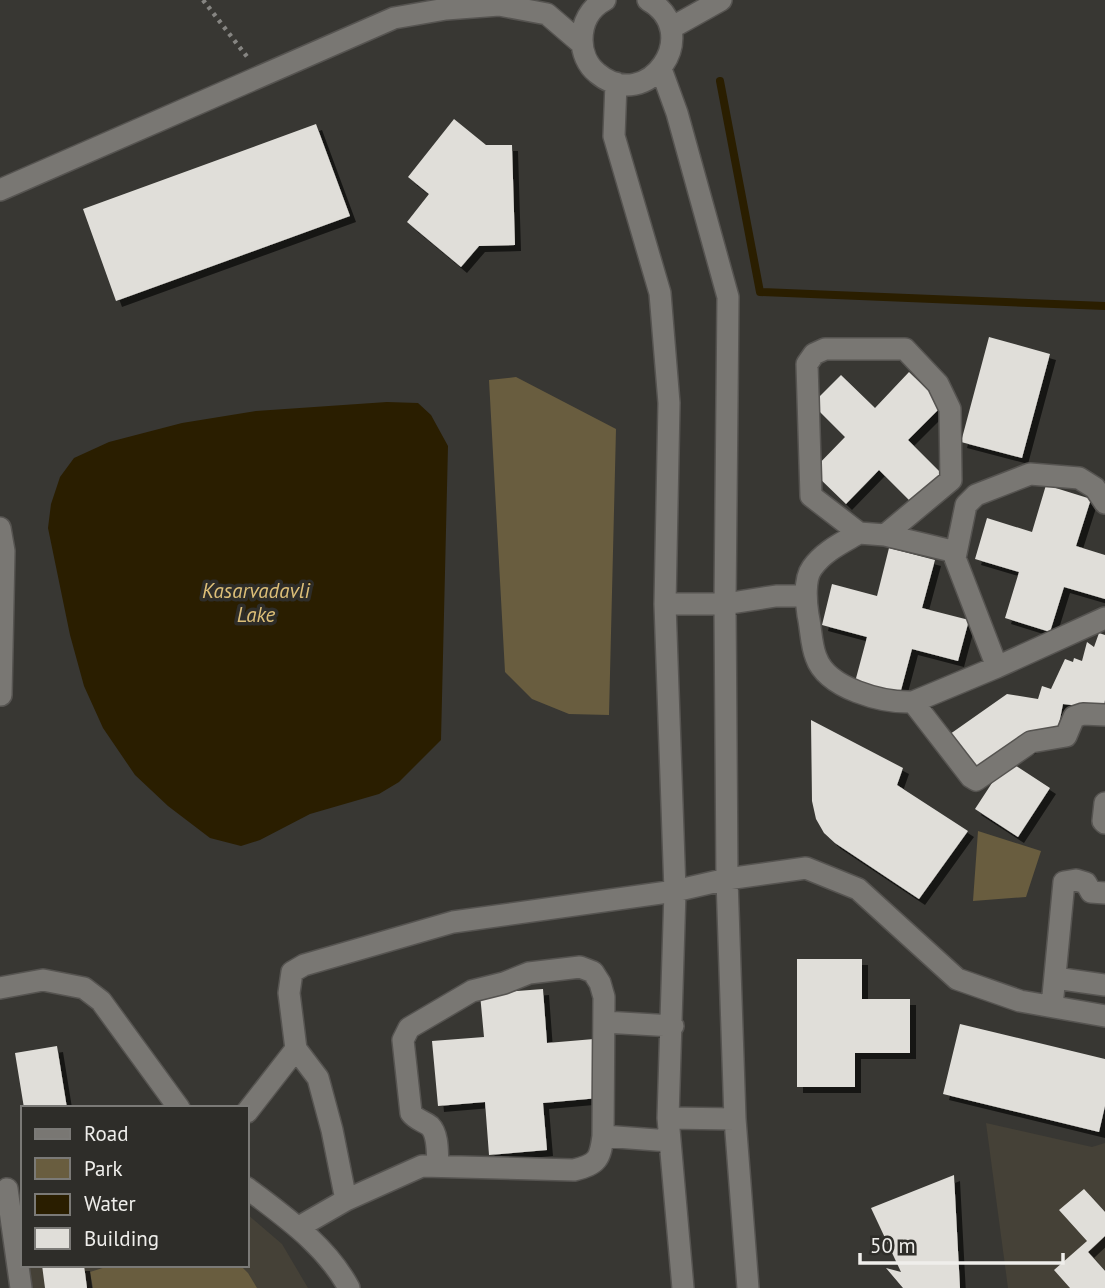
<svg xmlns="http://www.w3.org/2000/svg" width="1105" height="1288" viewBox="0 0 1105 1288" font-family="'PT Sans',sans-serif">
	<defs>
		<filter id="shadow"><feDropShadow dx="6" dy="6" stdDeviation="0" flood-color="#0009"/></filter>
	</defs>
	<rect width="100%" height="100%" fill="#383733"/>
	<path fill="#454137" d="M986,1123L1092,1147L1105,1143V1288H1008Z
		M247,1214L282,1244L308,1288H32L28,1265H247Z"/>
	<path fill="#695d3f" d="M516,377L616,429L609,715L569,714L532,699L505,672L489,380Z
		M978,831L1041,851L1026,897L973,901Z
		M112,1265H240L248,1273L257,1288H93L90,1272Z"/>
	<path fill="#2a1e00" d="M387,402L418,403L431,415L448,446L441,740L399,782L379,794L310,814L260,840L241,846L210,838L168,806L135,775L103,728L84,686L70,635L48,528L51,504L60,477L74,458L109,442L182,423L256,411Z"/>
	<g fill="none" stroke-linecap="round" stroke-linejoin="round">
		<path stroke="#2a1e00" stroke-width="8" d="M720,81L760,292L1105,306"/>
	</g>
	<path fill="#e0ded9" filter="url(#shadow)" d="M454,119L486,145H512L515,245L479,246L461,267L407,222L429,194L408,177Z
		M316,124L350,216L116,301L83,209Z
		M989,337L1050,354L1022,458L961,442Z
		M909,372L943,405L908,440L942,474L913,504L879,470L846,504L812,471L845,437L812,404L841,375L875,408Z
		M1046,485L1091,499L1076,546L1105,555V599L1064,587L1050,632L1005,618L1019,572L975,559L987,518L1032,532Z
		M889,548L935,560L922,608L969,620L958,661L912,649L900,694L855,682L867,637L822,625L832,584L877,596Z
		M1099,633L1105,635V700L1103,709L1063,704L1057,734L973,776L943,739L1007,694L1038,699L1042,686L1051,689L1065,659L1073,662L1074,658L1082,661L1087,642L1094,647Z
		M811,720L903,768L897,785L968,831L919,899L835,843L824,833L816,819L812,801Z
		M1007,760L1050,788L1018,837L975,809Z
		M797,959H862V999H910V1053H855V1087H797Z
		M543,989L547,1043L594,1039L599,1098L543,1103L547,1150L489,1155L485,1102L438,1106L432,1041L484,1037L480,994Z
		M960,1024L1105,1059V1106L1099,1132L943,1094Z
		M57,1046L67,1108H24L15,1053Z
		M954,1175L960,1288H903L886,1268L901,1272L871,1208Z
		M1084,1189L1105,1212V1236L1088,1252L1105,1271V1288H1070L1054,1270L1087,1241L1059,1210Z
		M42,1265H84L87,1288H45Z"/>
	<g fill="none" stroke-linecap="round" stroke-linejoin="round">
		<g stroke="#565451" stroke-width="24">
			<path id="minor" d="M605,0C590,8 582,23 582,40C582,52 587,65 597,73C648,116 705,32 648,0
				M671,28L721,0
				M661,69L677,113L728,297L725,604L727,879L735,1119L748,1288
				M616,83L614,136L660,293L669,403L665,604L675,891L668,1118L683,1288
				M0,190L394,18L446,9L499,5L547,14L582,44
				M0,528L4,551L1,695
				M859,533C842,543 824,551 812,568C804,579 806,602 808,615C811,628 811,645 816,657C827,689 883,703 913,702L997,667L1105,618
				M885,535L951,480L950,409L938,384L905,349H825L814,354L807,364L811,496L859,533L885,535L956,552
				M665,604H725L776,596H806
				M997,667L955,558L966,505L976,495L1030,474L1079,478L1095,488L1105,503
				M913,702L971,777L976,780L1031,742L1066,736L1074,717L1083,714L1105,715
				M1105,803L1103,821L1105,823
				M1055,978L1105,985
				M0,988L43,980L84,988L101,1001L179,1108
				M1052,1006L1064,882L1076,880L1086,883L1091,892L1105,893
				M604,1022L673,1026
				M247,1112L296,1049
				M668,1118L735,1119
				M603,1136L670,1141
				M247,1188C285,1217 326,1245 349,1288
				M7,1189L21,1288
				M346,1200L332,1130L318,1078L296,1049L289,993L292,972L304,965L453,922L675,891L727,879L806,868L858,889L957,979L1020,1001L1105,1016
				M299,1227L346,1200L422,1166L574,1170C598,1164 600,1159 603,1136L604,997L600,983L593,972L580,967L529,973L504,983L472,991L409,1028L403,1040L411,1113C416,1120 424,1121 430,1126C439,1135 437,1155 438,1166"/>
		</g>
		<path stroke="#868582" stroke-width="4.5" stroke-dasharray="3.5 5" stroke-linecap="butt" d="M203,0L248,58"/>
		<use href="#minor" stroke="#797773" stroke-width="21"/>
	</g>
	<g text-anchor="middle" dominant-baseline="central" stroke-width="7" stroke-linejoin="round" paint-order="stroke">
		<g font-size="21" font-style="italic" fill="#ddbf78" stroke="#2e2d29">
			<text x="256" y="590">Kasarvadavli<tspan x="256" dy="24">Lake</tspan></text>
		</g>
	</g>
	<rect x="21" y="1106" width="228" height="161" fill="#2e2d29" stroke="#7b7a77" stroke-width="2"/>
	<rect x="35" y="1129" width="35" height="10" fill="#797773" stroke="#7b7a77" stroke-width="2"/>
	<text x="84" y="1141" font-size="21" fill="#efeeeb">Road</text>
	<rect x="35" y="1158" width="35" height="21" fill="#695d3f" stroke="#7b7a77" stroke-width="2"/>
	<text x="84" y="1176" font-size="21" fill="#efeeeb">Park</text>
	<rect x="35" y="1194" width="35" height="21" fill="#2a1e00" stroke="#7b7a77" stroke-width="2"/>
	<text x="84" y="1211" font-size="21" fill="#efeeeb">Water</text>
	<rect x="35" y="1228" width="35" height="21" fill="#e0ded9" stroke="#7b7a77" stroke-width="2"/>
	<text x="84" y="1246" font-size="21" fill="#efeeeb">Building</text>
	<path d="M860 1253v10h203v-10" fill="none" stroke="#efeeeb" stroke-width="3.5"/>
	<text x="870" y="1253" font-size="21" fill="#efeeeb" stroke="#2e2d29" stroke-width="5" paint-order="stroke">50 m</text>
</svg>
